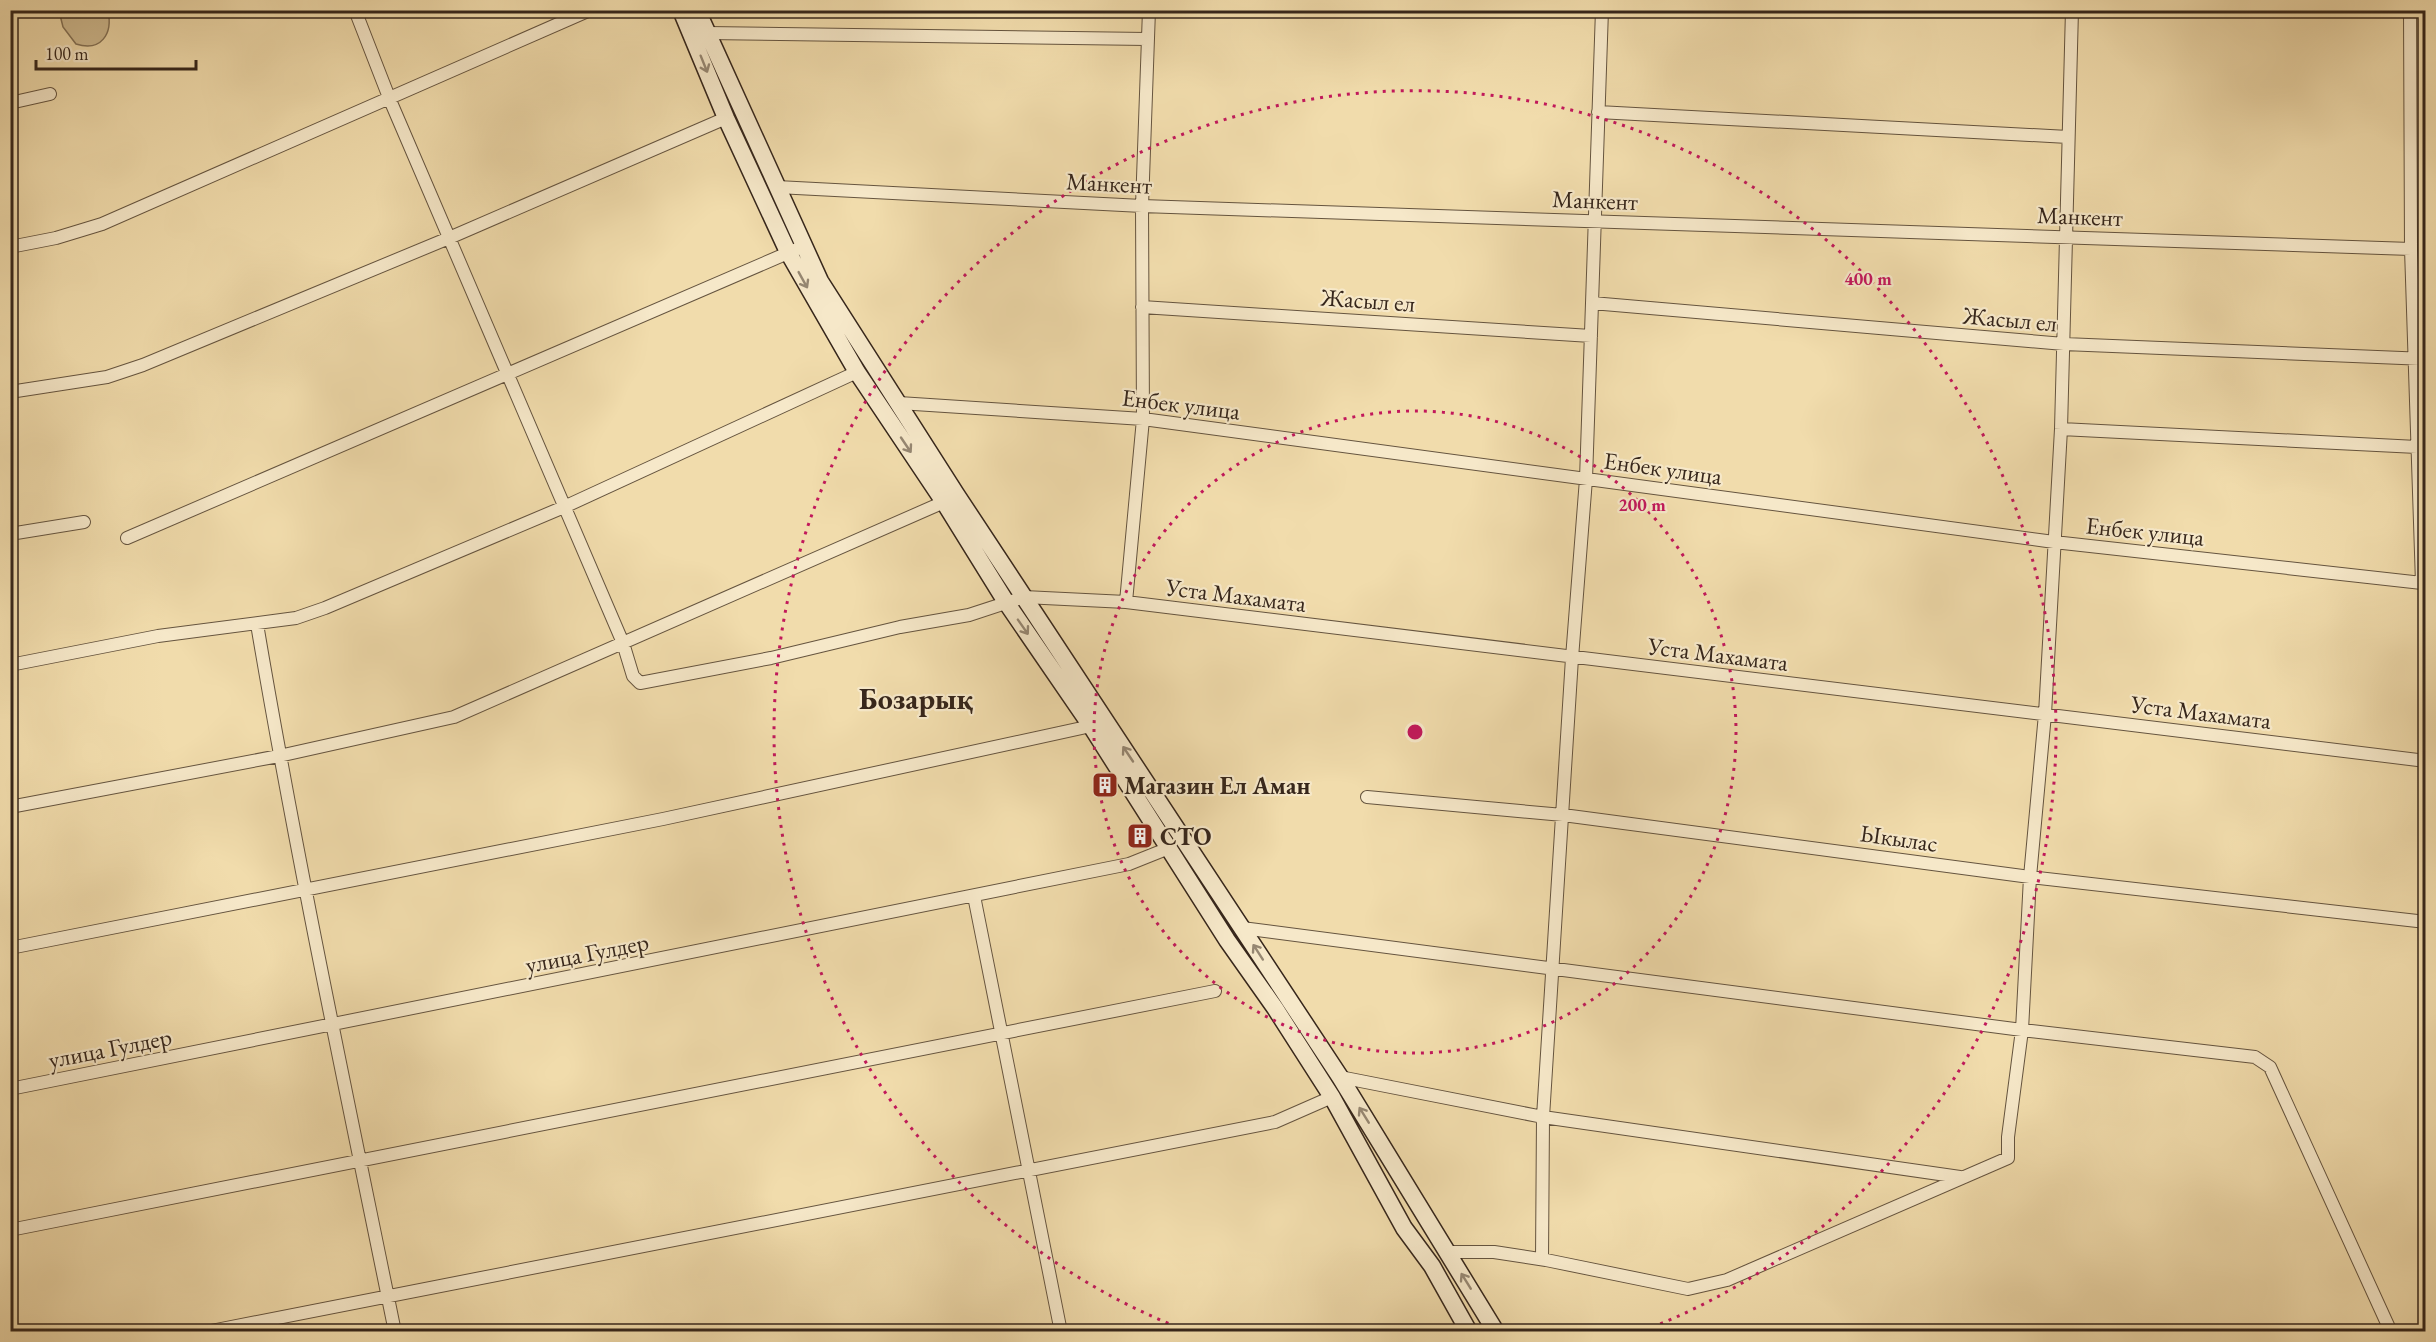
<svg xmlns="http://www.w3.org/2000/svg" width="2436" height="1342" viewBox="0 0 2436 1342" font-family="'EB Garamond',serif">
	<rect width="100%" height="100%" fill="#f1dcac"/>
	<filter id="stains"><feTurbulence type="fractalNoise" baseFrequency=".00333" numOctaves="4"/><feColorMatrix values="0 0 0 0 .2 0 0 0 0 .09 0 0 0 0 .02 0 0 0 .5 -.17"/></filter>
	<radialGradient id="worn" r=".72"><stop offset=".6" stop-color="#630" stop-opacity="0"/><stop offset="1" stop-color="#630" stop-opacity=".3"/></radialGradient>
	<path fill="#d1bd93" stroke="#847257" stroke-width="1.5" d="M59,11H108C113,34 101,52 76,44L63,27Z"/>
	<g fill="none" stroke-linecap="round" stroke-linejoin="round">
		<g stroke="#65543f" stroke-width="14">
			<path id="minor" d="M355,10L390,100L623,643L633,676L640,683L771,658L900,627L969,615L1024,597L1126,602L2426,761
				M707,33L1147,39
				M10,103L50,94
				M1598,112L2068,137
				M777,187L1142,206L2411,249
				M10,247L56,238L102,224L590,10
				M1592,303L2064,344L2426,359
				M1142,307L1591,336
				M10,392L107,377L143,365L449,238L726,118
				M899,403L1143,419L2054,542L2422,583L2411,249L2410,10
				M2061,429L2417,447
				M10,534L84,522
				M127,538L804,246
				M1126,602L1143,419L1142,206L1149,10
				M257,624C297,861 347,1096 395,1332
				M10,665L158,636L296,618L325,608L564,507L857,372
				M1367,797L1563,815L2030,877L2426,922
				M10,807L279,756L454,717L944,502
				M974,896L1061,1332
				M1242,928L2022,1030L2255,1057L2270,1067L2391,1332
				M10,948L663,819L1091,726
				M1340,1077L1543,1117L1960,1177
				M10,1089L1129,864L1169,848
				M10,1230C412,1148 814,1071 1215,991
				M1448,1252H1494L1546,1260L1688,1289L1727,1280L2008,1158V1137L2022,1030L2030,877L2045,714L2061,429L2072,10
				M1542,1259L1543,1117L1572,658L1586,479L1602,10
				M206,1332L1275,1122L1332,1097"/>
		</g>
		<g stroke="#36261b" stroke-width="19">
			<path id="secondary" d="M681,10L726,118L788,252L857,372L944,502L1006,602L1091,726L1227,940L1275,1008L1332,1097L1404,1228L1432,1266L1469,1332
				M697,10L820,281L956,494L1340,1077L1496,1332"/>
		</g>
		<use href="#minor" stroke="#f6e8c9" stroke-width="12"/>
		<use href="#secondary" stroke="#f6e8c9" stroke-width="16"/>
	</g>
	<defs><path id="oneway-shaft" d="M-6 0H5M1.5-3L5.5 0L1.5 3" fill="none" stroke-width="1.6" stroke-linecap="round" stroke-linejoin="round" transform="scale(1.5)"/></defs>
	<g stroke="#968772">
		<use href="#oneway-shaft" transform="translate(704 64) rotate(68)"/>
		<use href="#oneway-shaft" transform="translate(803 280) rotate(61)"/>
		<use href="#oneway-shaft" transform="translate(906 445) rotate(56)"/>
		<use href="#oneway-shaft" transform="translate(1023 627) rotate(55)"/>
		<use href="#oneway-shaft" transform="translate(1128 754) rotate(-124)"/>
		<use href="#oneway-shaft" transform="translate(1258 952) rotate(-123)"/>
		<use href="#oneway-shaft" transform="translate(1364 1115) rotate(-122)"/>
		<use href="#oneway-shaft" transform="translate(1466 1281) rotate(-122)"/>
	</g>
	<g fill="none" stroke="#c2185b" stroke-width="3" stroke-dasharray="3 6">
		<circle cx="1415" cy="732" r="321"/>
		<path d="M1185 1330A641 641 0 1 1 1645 1330"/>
	</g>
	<defs>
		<g id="building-square" transform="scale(1.35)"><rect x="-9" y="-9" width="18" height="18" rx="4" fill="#8f2418" stroke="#f6e8c9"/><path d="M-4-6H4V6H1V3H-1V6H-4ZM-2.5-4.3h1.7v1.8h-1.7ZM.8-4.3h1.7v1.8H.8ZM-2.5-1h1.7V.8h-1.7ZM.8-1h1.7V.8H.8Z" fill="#fff"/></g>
	</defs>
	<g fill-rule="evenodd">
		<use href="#building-square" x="1105" y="785"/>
		<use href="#building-square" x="1140" y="836"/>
	</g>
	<g text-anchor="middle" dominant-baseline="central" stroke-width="4.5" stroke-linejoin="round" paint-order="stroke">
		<g font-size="24" fill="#36261b" stroke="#f6e8c9">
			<text transform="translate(1109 183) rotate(3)">Манкент</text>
			<text transform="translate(1595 200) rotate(2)">Манкент</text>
			<text transform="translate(2080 216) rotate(2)">Манкент</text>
			<text transform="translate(1368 300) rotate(4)">Жасыл ел</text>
			<text transform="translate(2010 319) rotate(5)">Жасыл ел</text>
			<text transform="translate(1181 404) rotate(7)">Енбек улица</text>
			<text transform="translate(1663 468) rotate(8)">Енбек улица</text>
			<text transform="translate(2145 531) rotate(6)">Енбек улица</text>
			<text transform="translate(1236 595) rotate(7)">Уста Махамата</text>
			<text transform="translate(1718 654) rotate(7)">Уста Махамата</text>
			<text transform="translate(2201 712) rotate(7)">Уста Махамата</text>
			<text transform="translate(1899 838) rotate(8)">Ыкылас</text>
			<text transform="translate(587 953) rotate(-11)">улица Гулдер</text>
			<text transform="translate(110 1048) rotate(-11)">улица Гулдер</text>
		</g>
		<g font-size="24" font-weight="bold" fill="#36261b" stroke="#f6e8c9" text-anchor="start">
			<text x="1124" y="785">Магазин Ел Аман</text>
			<text x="1160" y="836">СТО</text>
		</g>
		<g font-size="30" font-weight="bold" fill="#36261b" stroke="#f6e8c9">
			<text x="916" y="698">Бозарық</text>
		</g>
	</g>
	<circle cx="1415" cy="732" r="9" fill="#c2185b" stroke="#f6e8c9" stroke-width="3"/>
	<g font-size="18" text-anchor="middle" font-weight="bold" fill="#c2185b" stroke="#f6e8c9" stroke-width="4.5" stroke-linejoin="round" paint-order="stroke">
		<text x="1868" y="285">400 m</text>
		<text x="1642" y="511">200 m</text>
	</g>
	<rect width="2436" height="1342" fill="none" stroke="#f1dcac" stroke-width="36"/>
	<rect x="12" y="12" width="2412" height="1318" fill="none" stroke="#36261b" stroke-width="3"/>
	<rect x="18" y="18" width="2400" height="1306" fill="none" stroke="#36261b" stroke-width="1.5"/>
	<path d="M36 60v9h160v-9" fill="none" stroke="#36261b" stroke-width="3"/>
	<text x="45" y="60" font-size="18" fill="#36261b" stroke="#f6e8c9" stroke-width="4.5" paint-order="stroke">100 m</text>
	<rect width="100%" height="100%" filter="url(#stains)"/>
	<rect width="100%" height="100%" fill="url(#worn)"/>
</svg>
